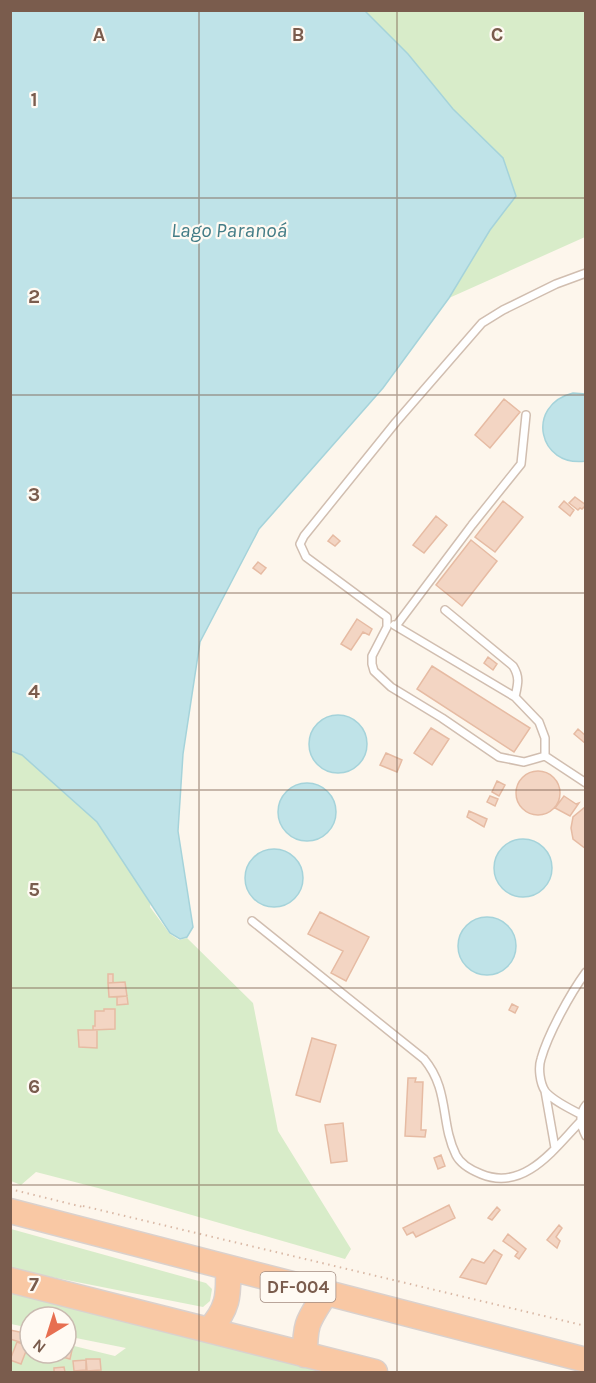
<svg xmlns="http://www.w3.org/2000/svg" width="596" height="1383" viewBox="0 0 596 1383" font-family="Karla,sans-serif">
	<rect width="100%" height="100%" fill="#fdf6ec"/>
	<path fill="#d8ecc9" d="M365,11H585V237L449,298L490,230L516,195L453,109L408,54Z
		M192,581L150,907L170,934L179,940L187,938L253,1003L278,1131L351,1249L345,1259L98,1188L36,1172L21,1185L11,1181V712Z
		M11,1229L206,1283L212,1289L210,1301L203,1307L11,1269Z
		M10,1289L42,1296L325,1372H11V1330L30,1335V1353H66V1344L115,1356L126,1348L66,1336V1317H30V1328L11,1324Z"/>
	<path fill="#bfe3e8" stroke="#a5d3da" stroke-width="1.5" d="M11,10L365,11L408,54L453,109L503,158L516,196L490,230L449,298L383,388L259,529L200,642L183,754L178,831L193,927L187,937L180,939L170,933L97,822L22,755L11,751Z
		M573,393L585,394L586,461C538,468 525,405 573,393Z
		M309 744a29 29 0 1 1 58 0a29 29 0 1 1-58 0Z
		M278 812a29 29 0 1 1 58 0a29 29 0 1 1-58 0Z
		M494 868a29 29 0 1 1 58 0a29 29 0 1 1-58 0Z
		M245 878a29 29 0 1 1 58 0a29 29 0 1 1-58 0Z
		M458 946a29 29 0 1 1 58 0a29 29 0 1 1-58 0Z"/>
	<path fill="#f3d5c3" stroke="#e6bba3" stroke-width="1.5" d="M504,399L520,412L490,448L475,435Z
		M575,497L586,505L582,509L580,508L578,510L569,503Z
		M503,501L523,517L495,552L475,537Z
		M564,501L574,510L570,516L559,507Z
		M436,516L447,525L424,553L413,545Z
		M333,535L340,541L335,546L328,541Z
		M471,540L497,561L462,606L436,585Z
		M258,562L266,568L261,574L253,568Z
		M357,619L372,629L369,635L363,632L351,650L341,644Z
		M488,657L497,664L493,670L484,663Z
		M432,666L530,728L514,752L417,689Z
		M431,728L449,739L432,765L414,753Z
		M578,729L586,736V744L574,734Z
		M386,753L402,760L397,772L380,765Z
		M516 793a22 22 0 1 1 44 0a22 22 0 1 1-44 0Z
		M497,781L505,785L499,796L492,792Z
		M490,796L498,799L495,806L487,802Z
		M564,796L576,804L579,803L570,816L555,808Z
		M585,807H586V849L573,839L571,828L573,817Z
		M469,811L487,819L484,827L467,817Z
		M320,912L369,937L346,981L331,973L343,951L308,934Z
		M108,974H113V983H108Z
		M125,982L127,996L109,997L108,983Z
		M127,996L128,1004L117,1005V997Z
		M512,1004L518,1007L515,1013L509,1010Z
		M104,1009H115V1029L93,1030V1026H95V1011H104Z
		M78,1030H97V1048L79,1047Z
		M312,1038L336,1045L320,1102L296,1095Z
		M408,1078H416L415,1082H423L421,1130H426L425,1137L405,1136Z
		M343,1123L347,1161L331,1163L325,1125Z
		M441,1155L445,1166L438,1169L434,1158Z
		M449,1205L455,1218L416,1237L413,1232L407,1235L403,1228Z
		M497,1207L500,1210L492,1220L488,1218Z
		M559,1225L562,1228L556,1237L560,1241L557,1248L547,1240Z
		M508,1234L526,1249L519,1259L515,1256L518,1252L503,1241Z
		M494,1250L502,1255L486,1284L460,1277L472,1259L484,1263Z
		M10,1330L29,1334L26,1344L10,1339Z
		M17,1342L28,1346L21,1364L10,1360Z
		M66,1348L72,1350L70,1359L55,1355L56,1353H66Z
		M31,1353H45L43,1360L30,1356Z
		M86,1359H100L101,1370L87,1371Z
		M86,1360V1370L74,1371L73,1361Z
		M64,1367L65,1372H54V1368Z"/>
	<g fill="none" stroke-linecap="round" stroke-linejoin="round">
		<g stroke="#d1beb0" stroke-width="10">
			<path id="service" d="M586,273L556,284L503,310L482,323L396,422L304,536L300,544L306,557L387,617V627L372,656V664L374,671L391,687L442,718L499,757L524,762L545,756L586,783
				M445,610L513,666C520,677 518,684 515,697
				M394,625L515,697L539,722L545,738V756
				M396,626L472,525L521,464L526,415
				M252,921L424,1059C450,1090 440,1123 456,1155C461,1165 471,1170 481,1174C524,1192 554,1149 580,1122
				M545,1091L555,1148
				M586,1105C578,1115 580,1125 586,1136
				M580,1114C569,1108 553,1101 545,1091C540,1083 538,1068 541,1059C548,1034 570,994 586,972"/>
		</g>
		<g stroke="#dad1cd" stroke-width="27">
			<path id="trunk" d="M10,1211L586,1360
				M10,1280L375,1372
				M209,1330C228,1309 229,1296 228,1269
				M305,1355C305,1322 308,1321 325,1294"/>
		</g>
		<path stroke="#d9b8a5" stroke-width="2" stroke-dasharray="1.5 4.5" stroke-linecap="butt" d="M10,1189L83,1207
			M83,1206L586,1326"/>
		<use href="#service" stroke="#fff" stroke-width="7"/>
		<use href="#trunk" stroke="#f9c8a4" stroke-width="24"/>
	</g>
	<path fill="none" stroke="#7a5c4d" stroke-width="1.5" stroke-opacity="0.55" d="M199,10V1372M397,10V1372M10,198H586M10,395H586M10,593H586M10,790H586M10,988H586M10,1185H586"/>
	<g text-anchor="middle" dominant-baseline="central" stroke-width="4.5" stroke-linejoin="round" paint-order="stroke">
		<rect fill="#fffaf3" stroke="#a28b7f" stroke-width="1.5" x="260.5" y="1272" width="75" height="30" rx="4.5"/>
		<g font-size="18" font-weight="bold" fill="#7a5c4d">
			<text x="298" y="1287">DF-004</text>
		</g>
		<g font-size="21" font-style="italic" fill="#437c86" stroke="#fffaf3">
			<text x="229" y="230">Lago Paranoá</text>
		</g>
	</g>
	<g font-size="20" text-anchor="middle" font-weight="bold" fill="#7a5c4d" stroke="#fffaf3" stroke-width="4.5" stroke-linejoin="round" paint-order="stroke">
		<text x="99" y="41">A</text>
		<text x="298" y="41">B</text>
		<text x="497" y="41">C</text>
		<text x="34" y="106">1</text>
		<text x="34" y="303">2</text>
		<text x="34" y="501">3</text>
		<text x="34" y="698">4</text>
		<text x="34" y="896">5</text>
		<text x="34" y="1093">6</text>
		<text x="34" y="1291">7</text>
	</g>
	<rect width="596" height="1383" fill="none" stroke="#7a5c4d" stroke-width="24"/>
	<g transform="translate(48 1335) rotate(218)"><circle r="28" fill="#fffaf3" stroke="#cabbb1" stroke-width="1.5"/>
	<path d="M0-4.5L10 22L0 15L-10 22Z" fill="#e76f51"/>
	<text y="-9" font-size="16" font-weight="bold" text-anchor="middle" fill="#7a5c4d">N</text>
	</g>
</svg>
